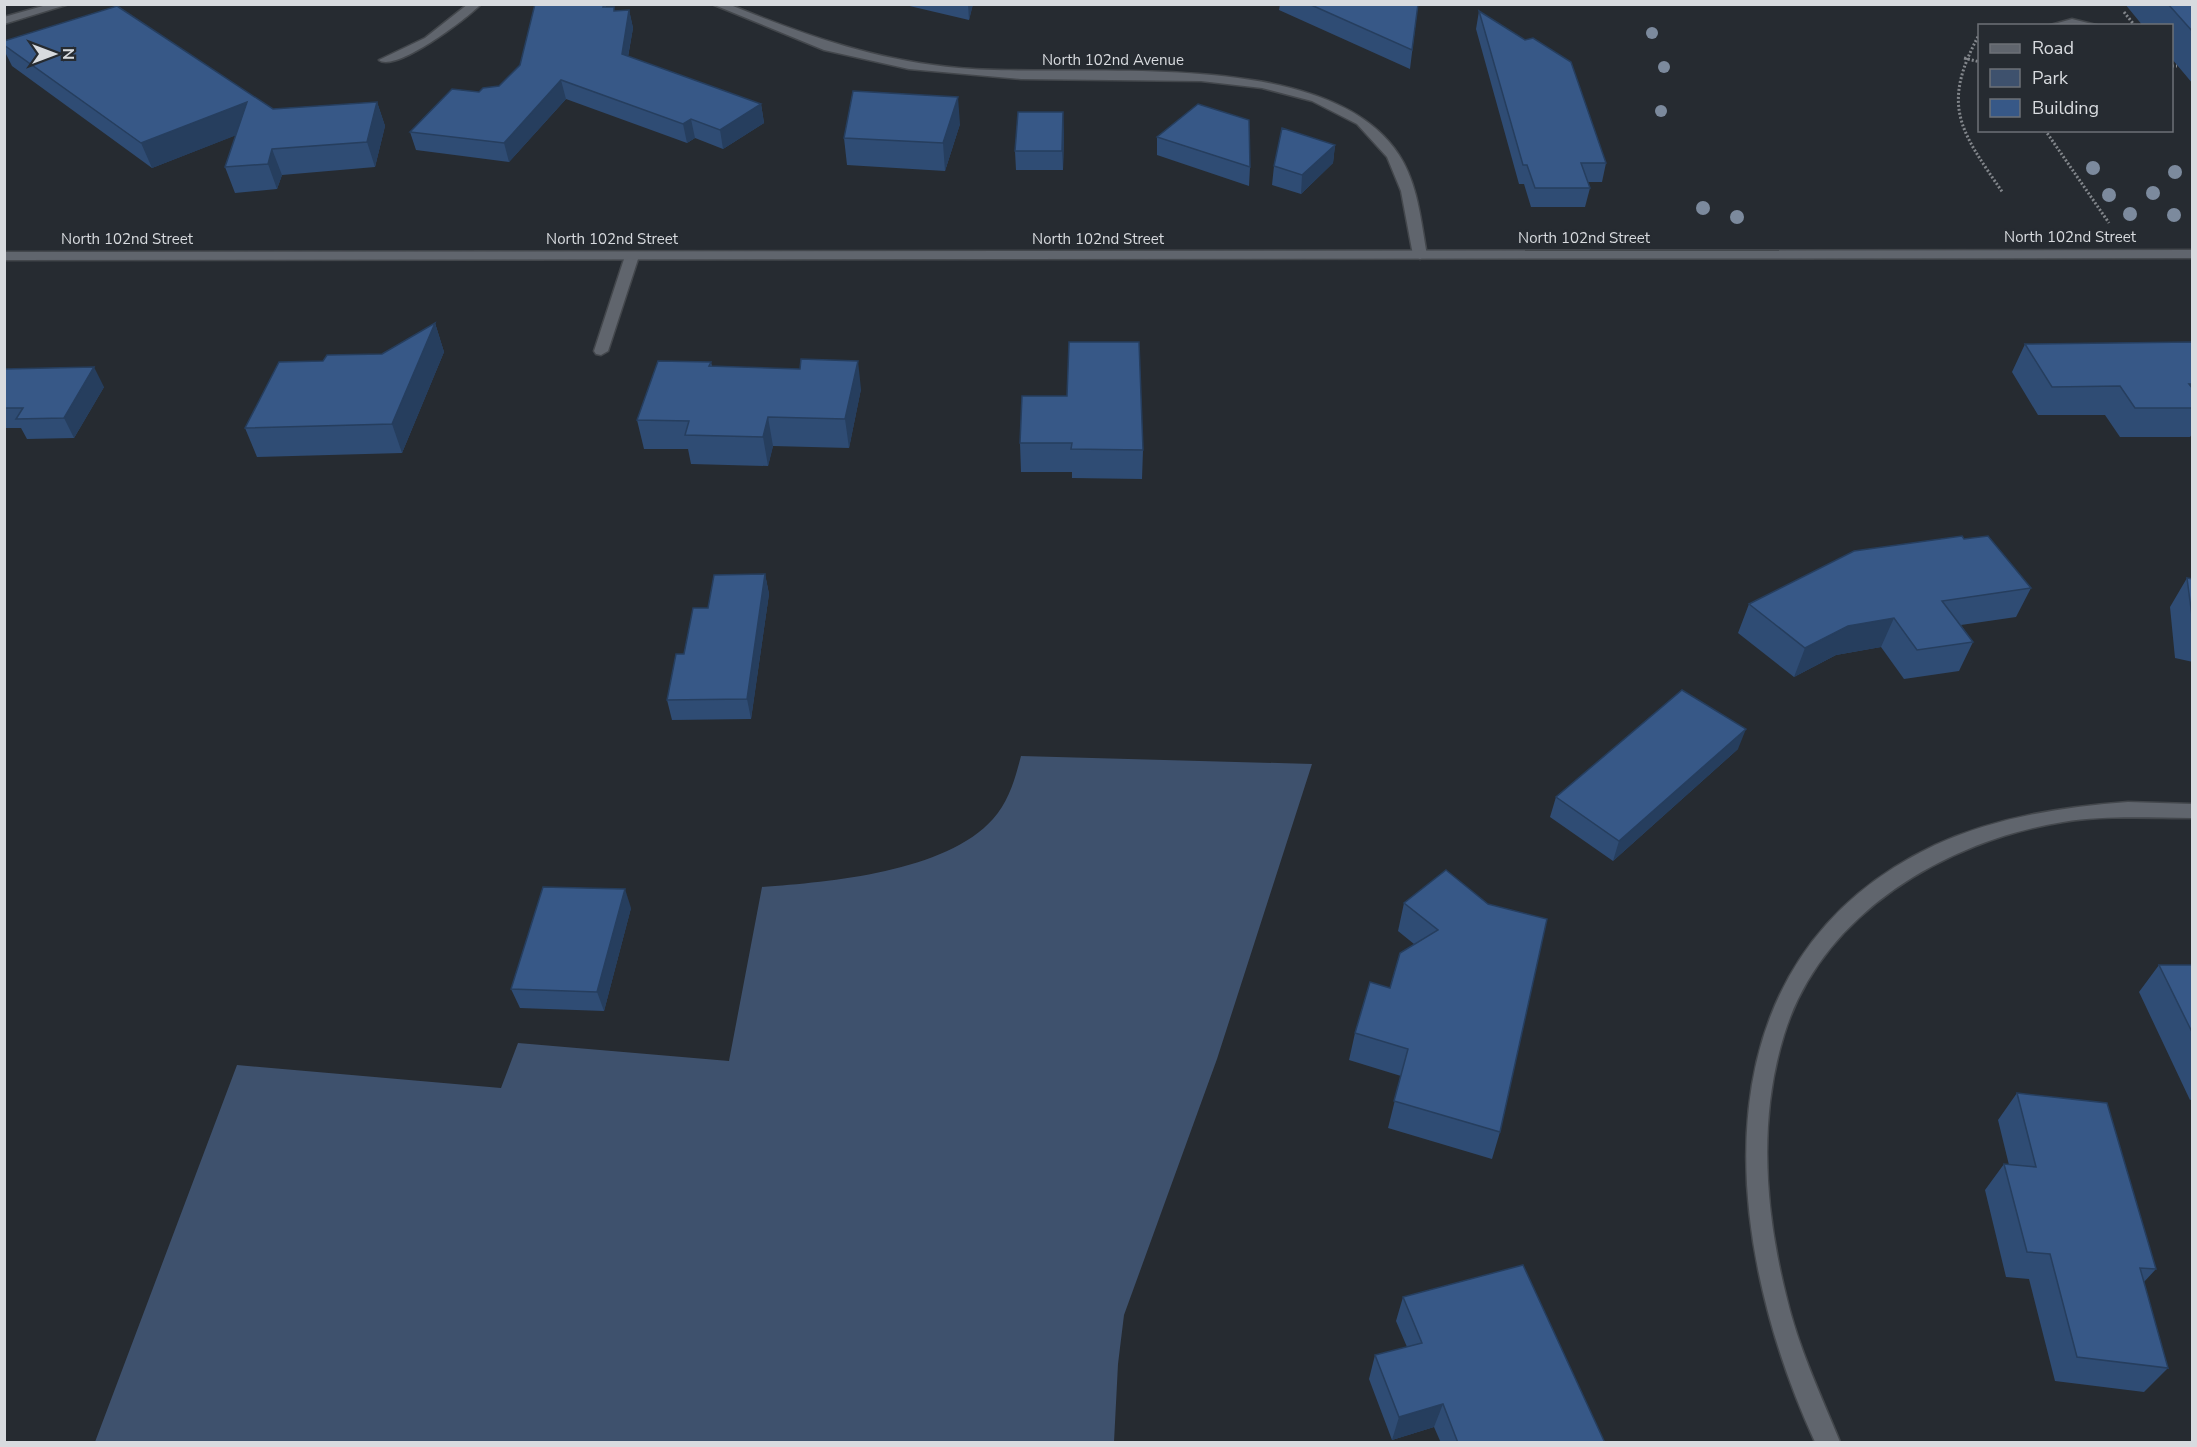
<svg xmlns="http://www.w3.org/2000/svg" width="2197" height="1447" viewBox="0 0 2197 1447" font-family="'Nunito Sans',sans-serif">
	<rect width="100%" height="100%" fill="#262b31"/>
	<path fill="#3e516d" d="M1021,756L1312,764L1217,1059L1124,1315L1118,1364L1114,1442H95L237,1065L501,1088L518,1043L729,1061L762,887C830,882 946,872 993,819C1009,801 1015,779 1021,756Z"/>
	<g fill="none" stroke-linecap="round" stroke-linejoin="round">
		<g stroke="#43474c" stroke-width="3">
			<path id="service" d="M2072,19L2100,26H2047Z"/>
		</g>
		<g stroke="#43474c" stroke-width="3">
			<path id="minor" d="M50,4H69L4,24V17Z
				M468,4H481C468,18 395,73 379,60L425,38Z
				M712,4H728C804,35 877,61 959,68C1076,79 1327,43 1399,155C1418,184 1421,222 1427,255L1420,259L1413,255L1401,191L1387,157L1357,124L1312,101L1262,88L1201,81L1021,79L909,69L824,50Z
				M632,252L639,256L608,351L601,355L596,354L594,351L625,256Z
				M2128,802L2192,804V818C2149,818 2107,815 2063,822C1945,841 1821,914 1784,1035C1758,1119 1765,1211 1786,1295C1798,1347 1820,1393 1840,1442H1815C1721,1237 1692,960 1935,845C1996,817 2062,807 2128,802Z"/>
		</g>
		<g stroke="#43474c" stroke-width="3">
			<path id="secondary" d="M2192,250V258L4,260V252Z"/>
		</g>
		<path stroke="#82868b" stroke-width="3" stroke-dasharray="2 2" stroke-linecap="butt" d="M2124,12L2135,26
			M1980,33C1940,106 1960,130 2003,193
			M1964,58L1980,62
			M2172,66H2177
			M2045,130L2109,223"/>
		<use href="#service" fill="#60656d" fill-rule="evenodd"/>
		<use href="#minor" fill="#60656d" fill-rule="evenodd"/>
		<use href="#secondary" fill="#60656d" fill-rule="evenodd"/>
	</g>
	<g fill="#7c8a9d">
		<circle cx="1652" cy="33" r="6"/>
		<circle cx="1664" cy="67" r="6"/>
		<circle cx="1661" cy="111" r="6"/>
		<circle cx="2093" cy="168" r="7"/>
		<circle cx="2175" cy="172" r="7"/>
		<circle cx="2153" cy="193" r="7"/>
		<circle cx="2109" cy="195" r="7"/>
		<circle cx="1703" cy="208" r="7"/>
		<circle cx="2130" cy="214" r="7"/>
		<circle cx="2174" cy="215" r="7"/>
		<circle cx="1737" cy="217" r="7"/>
	</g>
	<path fill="#2f4c74" d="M535,4H606V7L615,11L629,10L633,28L628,57L761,104L764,123L723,149L695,138L687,143L566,99L509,162L416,150L410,132L479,92L499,86L520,65Z
		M901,4H973L969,20Z
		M1280,4H1418L1410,69L1279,10Z
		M2125,4H2193V84L2172,59V26H2143Z
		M1479,11L1606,163L1602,182H1588L1590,188L1585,207H1531L1524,184H1519L1476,29Z
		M4,41L273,109L377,102L385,126L375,167L282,175L277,189L235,193L225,167L236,135L152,168L12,66L4,50Z
		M960,124L945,171L847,165L844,138Z
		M1064,131L1063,170H1016L1015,151Z
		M1157,137L1250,167L1249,186L1157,155Z
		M1335,145L1333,163L1301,194L1272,185L1274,166Z
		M435,323L444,352L402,453L257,457L245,428L323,361L382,354Z
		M2193,342V433L2190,437H2120L2105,415H2038L2012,372L2025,344Z
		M711,362L712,366L861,389L849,448L773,446L768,466L691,464L688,449H644L637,420Z
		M4,369L104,387L74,438L27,439L21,428H4Z
		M1022,396L1143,450L1142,479L1072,478V472H1021L1020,443Z
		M1964,539L2031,588L2016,617L1961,625L1973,642L1959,671L1904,679L1881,647L1836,655L1794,677L1738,633L1749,604Z
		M765,574L769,594L751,719L672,720L667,700L684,654L708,608Z
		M2187,578L2193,579V662L2175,658L2170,607Z
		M1738,749L1613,861L1550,817L1556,797Z
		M1446,870L1500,1132L1492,1159L1388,1128L1401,1076L1349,1060L1355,1033L1390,988L1414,944L1398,931L1404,903Z
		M631,908L604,1011L520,1008L511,989Z
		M2159,965H2193V1099L2190,1100L2139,992Z
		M2017,1093L2156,1269L2144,1282L2168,1368L2144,1392L2055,1381L2029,1279L2006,1277L1985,1190L2004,1164L2009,1165L1998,1120Z
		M1403,1297L1605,1443H1441L1434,1427L1392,1440L1369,1379L1375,1355L1407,1347L1396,1321Z"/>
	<path fill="#263e5e" d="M968,4H973L969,20Z
		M629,10L633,28L625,73L622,54Z
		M561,80L566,99L509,162L504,143Z
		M958,97L960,124L945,171L943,143Z
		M247,102L257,127L152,168L141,143Z
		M377,102L385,126L375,167L367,142Z
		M761,104L764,123L723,149L720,130Z
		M1063,112L1064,131L1063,170L1062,151Z
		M691,119L695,138L687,143L683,124Z
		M1335,145L1333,163L1301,194L1302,175Z
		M272,149L282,175L277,189L268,164Z
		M435,323L444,352L402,453L392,424Z
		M858,361L861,389L849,448L845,419Z
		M94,367L104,387L74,438L64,418Z
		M768,417L773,446L768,466L763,437Z
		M765,574L769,594L751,719L747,699Z
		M1894,618L1881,647L1836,655L1794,677L1805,648L1848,626Z
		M1746,729L1738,749L1613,861L1619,841Z
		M625,889L631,908L604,1011L597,992Z
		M1443,1404L1434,1427L1392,1440L1399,1417Z"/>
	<path fill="#375887" stroke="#263e5e" stroke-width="1.5" d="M535,4H604L603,7H614V11L629,10L622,54L761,104L720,130L691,119L683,124L561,80L504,143L410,132L452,89L479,92L483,88L499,86L520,65Z
		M1309,4H1418L1412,50Z
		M2168,4H2193V32Z
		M117,6L273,109L377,102L367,142L272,149L268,164L225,167L247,102L141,143L4,45V41Z
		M1479,11L1525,40L1533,38L1571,62L1606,163H1581L1590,188H1535L1527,165H1523Z
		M853,91L958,97L943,143L844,138Z
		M1198,104L1249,120L1250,167L1157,137Z
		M1018,112H1063L1062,151H1015Z
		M1282,128L1335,145L1302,175L1274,166Z
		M435,323L392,424L245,428L279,362L323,361L327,355L382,354Z
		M1069,342H1139L1143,450L1071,449L1072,443H1020L1022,396H1067Z
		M2193,342V384H2189L2193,389V408H2135L2120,386L2052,387L2025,344Z
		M801,359L858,361L845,419L768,417L763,437L685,435L689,421L637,420L658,361L711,362L709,366L800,369Z
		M94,367L64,418L16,419L23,408H4V369Z
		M1962,536L1964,539L1988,536L2031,588L1942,601L1973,642L1917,650L1894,618L1848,626L1805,648L1749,604L1854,551Z
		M765,574L747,699L667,700L676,654H684L693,608H708L714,575Z
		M2187,578L2193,579V624Z
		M1682,690L1746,729L1619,841L1556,797Z
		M1446,870L1488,904L1547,919L1500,1132L1394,1101L1408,1049L1355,1033L1370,982L1390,988L1400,953L1438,930L1404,903Z
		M543,887L625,889L597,992L511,989Z
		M2159,965H2193V1034Z
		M2017,1093L2107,1103L2156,1269L2140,1268L2168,1368L2077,1357L2050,1254L2027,1252L2004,1164L2036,1167Z
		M1523,1265L1605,1443H1458L1443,1404L1399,1417L1375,1355L1422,1343L1403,1297Z"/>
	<g text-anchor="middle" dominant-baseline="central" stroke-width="4.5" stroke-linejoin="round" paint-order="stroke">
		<g font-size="15" fill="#d8dbdf" stroke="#262b31">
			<text x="1113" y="60">North 102nd Avenue</text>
			<text x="2070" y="237">North 102nd Street</text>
			<text x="1584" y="238">North 102nd Street</text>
			<text x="127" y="239">North 102nd Street</text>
			<text x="612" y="239">North 102nd Street</text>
			<text x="1098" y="239">North 102nd Street</text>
		</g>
	</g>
	<rect width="2197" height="1447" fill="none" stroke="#d8dbdf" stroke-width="12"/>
	<rect x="1978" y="24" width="195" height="108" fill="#262b31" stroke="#6d7177" stroke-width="1.5"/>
	<rect x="1990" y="44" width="30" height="9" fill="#60656d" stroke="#6d7177" stroke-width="1.5"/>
	<text x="2032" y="54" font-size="18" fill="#d8dbdf">Road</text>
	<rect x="1990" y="69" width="30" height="18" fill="#3e516d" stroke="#6d7177" stroke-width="1.5"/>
	<text x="2032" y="84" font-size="18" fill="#d8dbdf">Park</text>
	<rect x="1990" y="99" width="30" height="18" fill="#375887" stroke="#6d7177" stroke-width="1.5"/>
	<text x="2032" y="114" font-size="18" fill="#d8dbdf">Building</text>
	<g transform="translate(54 54) rotate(90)" stroke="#262b31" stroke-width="4.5" paint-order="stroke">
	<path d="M0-4.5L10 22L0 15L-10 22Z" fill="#d8dbdf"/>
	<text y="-9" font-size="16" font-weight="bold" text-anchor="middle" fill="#d8dbdf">N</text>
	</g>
</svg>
